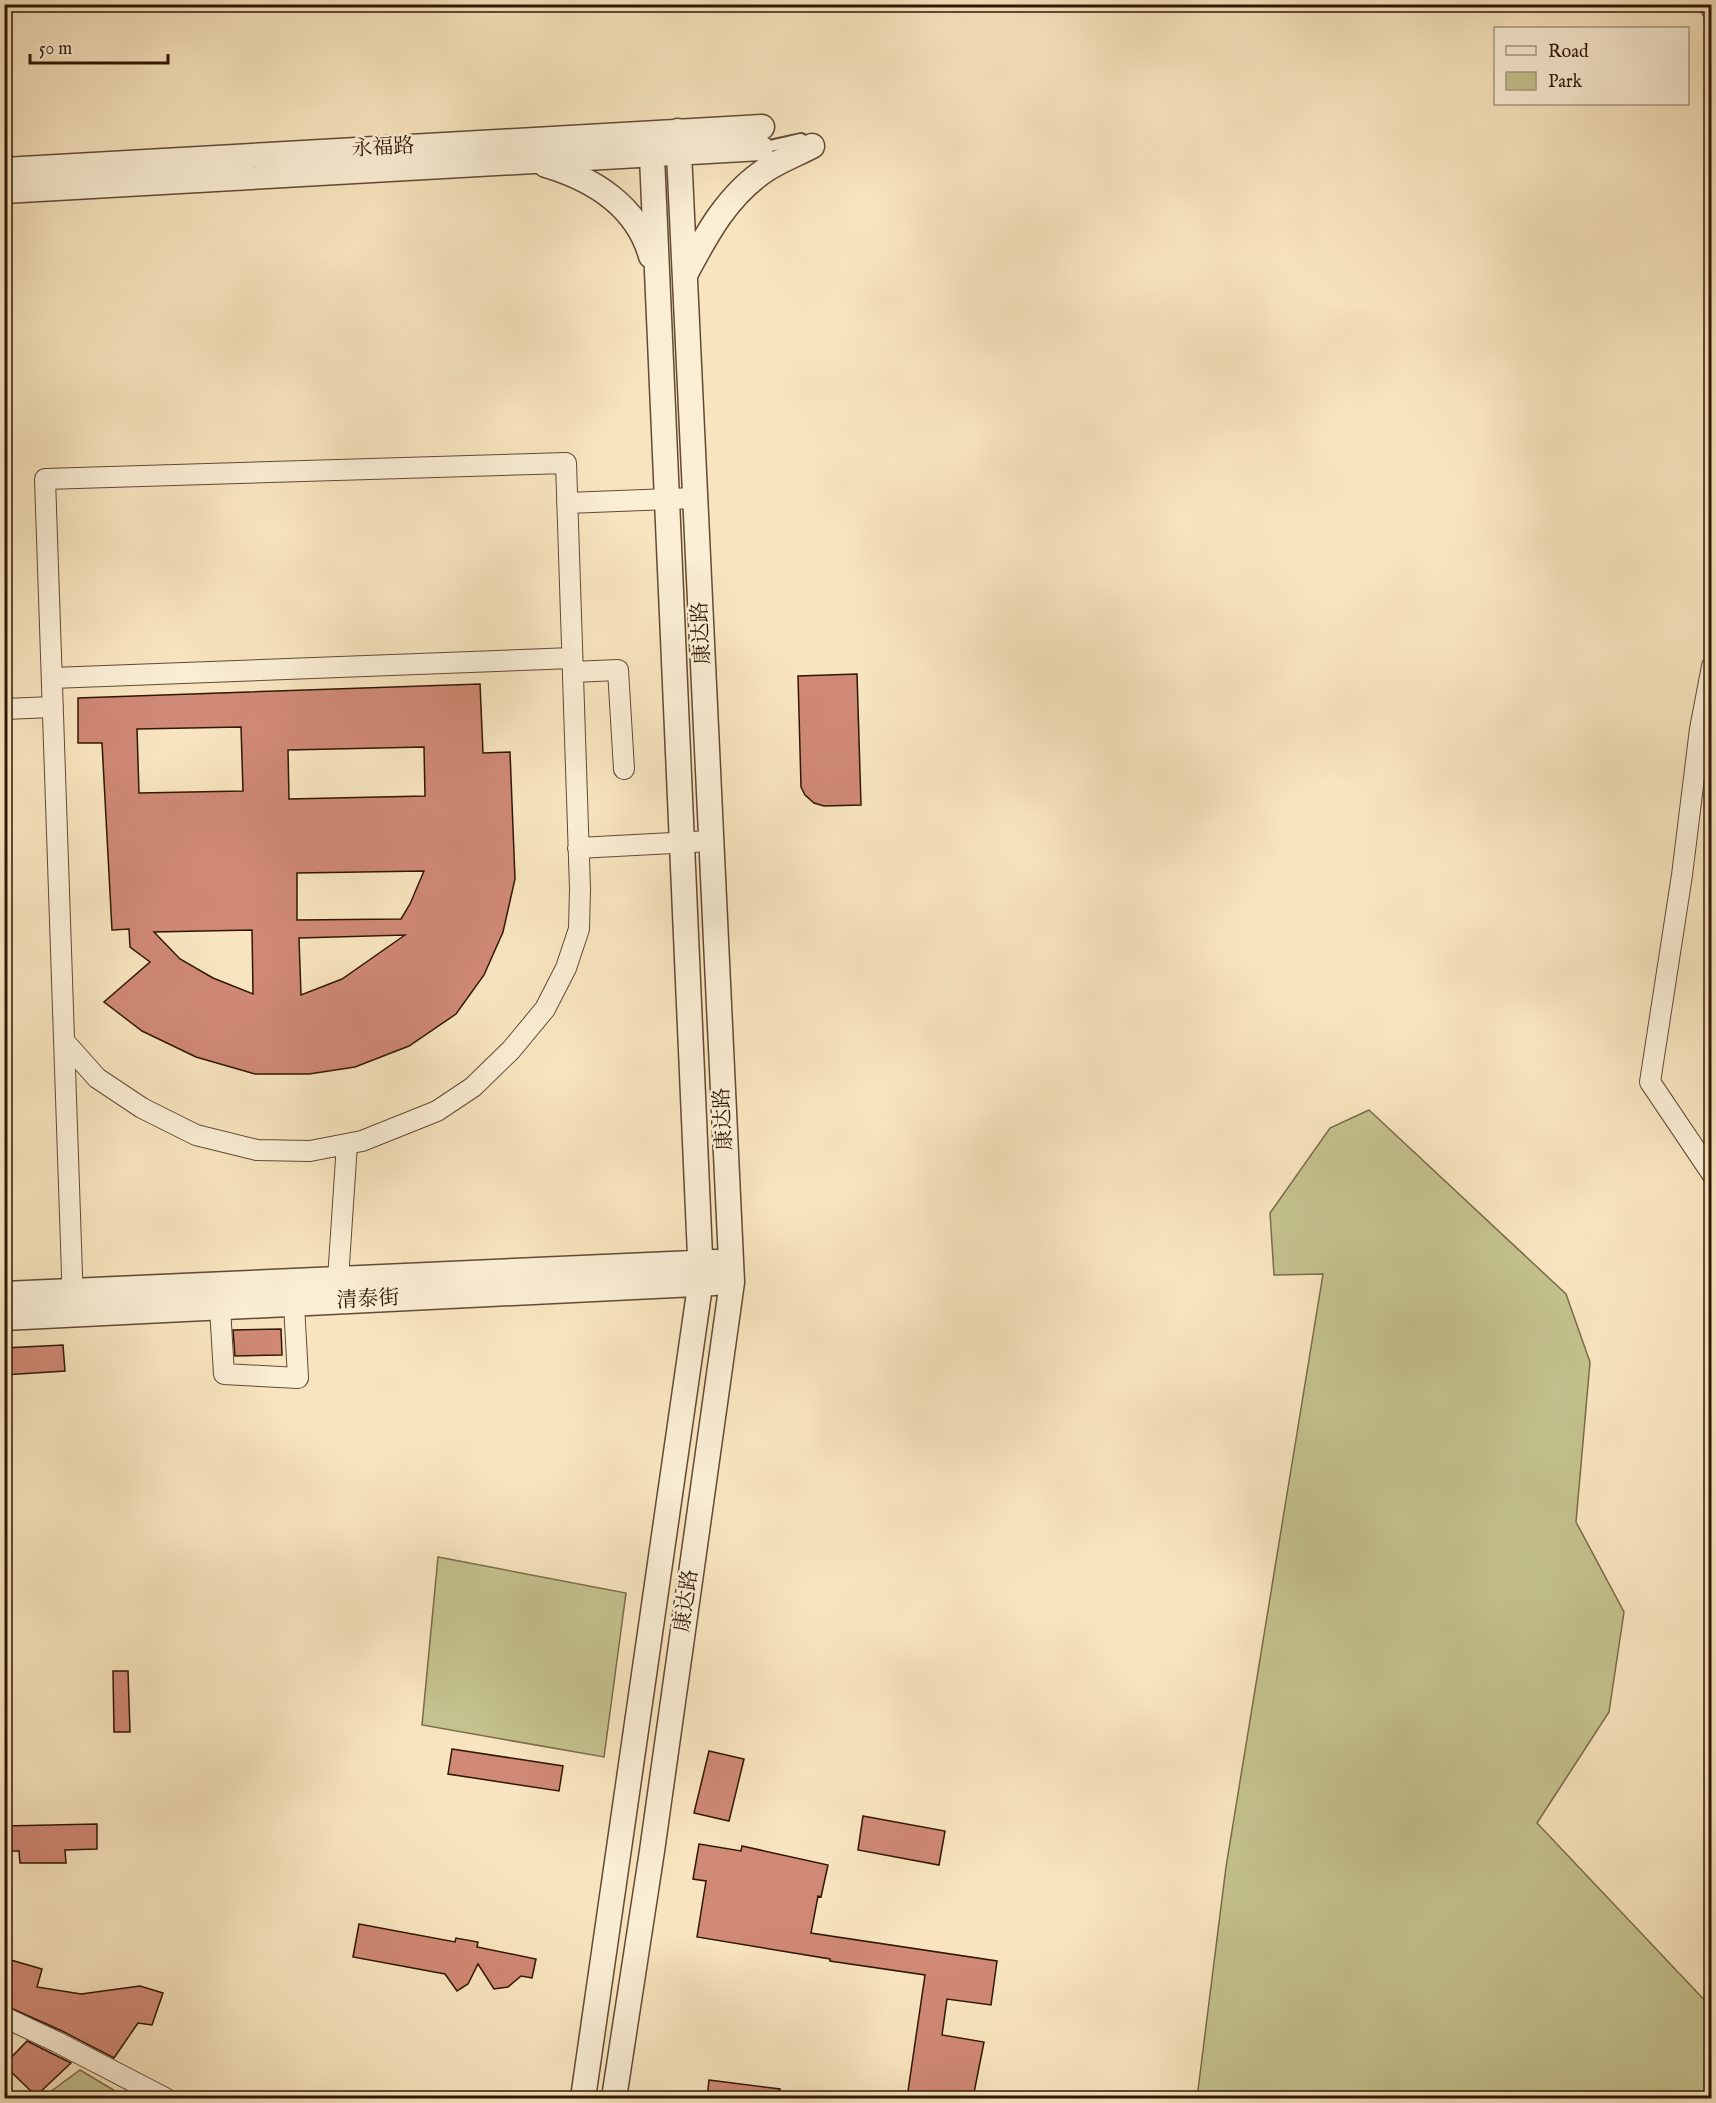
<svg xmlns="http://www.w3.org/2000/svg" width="1716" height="2103" viewBox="0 0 1716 2103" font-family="'IM FELL English','Noto Serif SC',serif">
	<rect width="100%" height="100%" fill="#f8e5bf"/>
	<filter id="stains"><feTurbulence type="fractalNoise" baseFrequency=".00333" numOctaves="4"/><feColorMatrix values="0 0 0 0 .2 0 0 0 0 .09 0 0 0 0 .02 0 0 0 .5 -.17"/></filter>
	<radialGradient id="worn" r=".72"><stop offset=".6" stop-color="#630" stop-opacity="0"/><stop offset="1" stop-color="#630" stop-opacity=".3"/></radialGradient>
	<path fill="#c4c28e" stroke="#7a6c49" stroke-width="1.5" d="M1369,1110L1566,1294L1590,1362L1576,1522L1624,1612L1609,1712L1537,1823L1711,2007V2098H1197L1226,1867L1323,1274L1274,1275L1270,1213L1330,1128Z
		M438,1557L626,1593L604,1757L422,1725Z
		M80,2070L127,2098H42Z"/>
	<path fill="#d08975" stroke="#301704" stroke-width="1.5" fill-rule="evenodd" d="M857,674L861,805L824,806L814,803L805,795L801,787L798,676Z
		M480,684L483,753L510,752L515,879L503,932L484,975L456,1014L409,1046L355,1067L309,1074H255L196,1057L142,1031L104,1002L150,962L130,947L129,929L112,930L102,743H78V698ZM241,727L243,791L139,793L137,729ZM424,747L425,796L289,799L288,750ZM424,871L410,904L401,919L297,920V873ZM252,930L253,994L213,978L180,959L154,932ZM405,935L342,979L301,995L299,938Z
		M281,1329L282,1355L235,1356L233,1330Z
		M63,1345L65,1371L4,1375V1348Z
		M113,1671H128L130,1732H114Z
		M452,1749L563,1766L559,1791L448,1774Z
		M709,1751L744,1759L729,1821L694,1813Z
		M863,1816L945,1831L939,1865L858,1850Z
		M97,1824V1849L65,1850L66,1863H20L19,1851H4V1826Z
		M699,1844L741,1851L742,1846L828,1865L821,1897L818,1896L811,1933L997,1961L991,2005L947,1999L942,2035L984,2042L973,2098H907L925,1975L830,1961V1959L697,1937L706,1881L693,1879Z
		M359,1924L455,1942L456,1938L478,1942L477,1947L536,1959L532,1978L521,1976L508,1987L494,1989L478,1964L468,1984L457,1991L445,1974L353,1957Z
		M4,1958L42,1969L37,1987L81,1994L140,1986L163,1993L152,2025L138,2023L114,2058L62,2031L4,2005Z
		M27,2041L71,2063L36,2096L4,2065Z
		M709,2080L780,2089V2098H707Z"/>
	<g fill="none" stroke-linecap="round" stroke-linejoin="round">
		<g stroke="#624a33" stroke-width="14">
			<path id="service" d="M761,147V148L801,139L809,144"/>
		</g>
		<g stroke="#624a33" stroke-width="22">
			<path id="minor" d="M1709,4L1712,10
				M567,503L695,498
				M1712,666L1700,729L1682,875L1650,1082L1712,1174
				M573,672L618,670L624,769
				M52,678L572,658
				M4,709L53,707
				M578,848L711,841
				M64,1041L97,1078L142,1108L196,1135L257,1150L310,1151L362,1141L437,1111L473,1087L511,1050L545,1009L566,968L579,929L580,889L566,463L45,479L73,1304
				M338,1279L347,1144
				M220,1308L224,1374L298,1378L294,1304
				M4,2017L57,2042L165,2098"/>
		</g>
		<g stroke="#624a33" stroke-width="27">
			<path id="tertiary" d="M546,165C593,179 637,206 651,256
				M4,170L762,127
				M4,191L761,148
				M685,275C706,235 728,194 767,169C781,160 797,154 812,146
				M4,1294L716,1262
				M4,1318L715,1283
				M583,2098L701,1279L651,134
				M614,2098L652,1851L732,1282L678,131"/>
		</g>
		<use href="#service" stroke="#faeed5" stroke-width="10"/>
		<use href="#minor" stroke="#faeed5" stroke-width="20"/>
		<use href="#tertiary" stroke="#faeed5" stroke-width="24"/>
	</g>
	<g text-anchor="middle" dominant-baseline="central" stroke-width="5" stroke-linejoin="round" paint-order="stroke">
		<g font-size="21" fill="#301704" stroke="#faeed5">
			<text transform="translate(383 148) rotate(-3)">永福路</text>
			<text transform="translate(702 633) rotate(-93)">康达路</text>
			<text transform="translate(724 1119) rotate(-93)">康达路</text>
			<text transform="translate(368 1300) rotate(-3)">清泰街</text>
			<text transform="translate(687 1601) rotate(-82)">康达路</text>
		</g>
	</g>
	<rect width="1716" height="2103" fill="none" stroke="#f8e5bf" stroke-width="24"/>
	<rect x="6" y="6" width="1704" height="2091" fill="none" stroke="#301704" stroke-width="3"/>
	<rect x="12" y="12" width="1692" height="2079" fill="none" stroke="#301704" stroke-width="1.5"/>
	<rect x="1494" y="27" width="195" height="78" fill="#faeed5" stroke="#a99881" stroke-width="1.5"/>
	<rect x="1506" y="46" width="30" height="9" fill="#faeed5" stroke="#a99881" stroke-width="1.5"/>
	<text x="1548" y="57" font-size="18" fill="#301704">Road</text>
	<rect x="1506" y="72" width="30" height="18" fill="#c4c28e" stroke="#a99881" stroke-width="1.5"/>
	<text x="1548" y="87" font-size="18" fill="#301704">Park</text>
	<path d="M30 54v9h138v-9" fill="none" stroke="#301704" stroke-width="3"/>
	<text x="39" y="54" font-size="18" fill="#301704" stroke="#faeed5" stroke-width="4.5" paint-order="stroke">50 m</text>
	<rect width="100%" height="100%" filter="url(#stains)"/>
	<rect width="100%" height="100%" fill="url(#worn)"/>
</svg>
